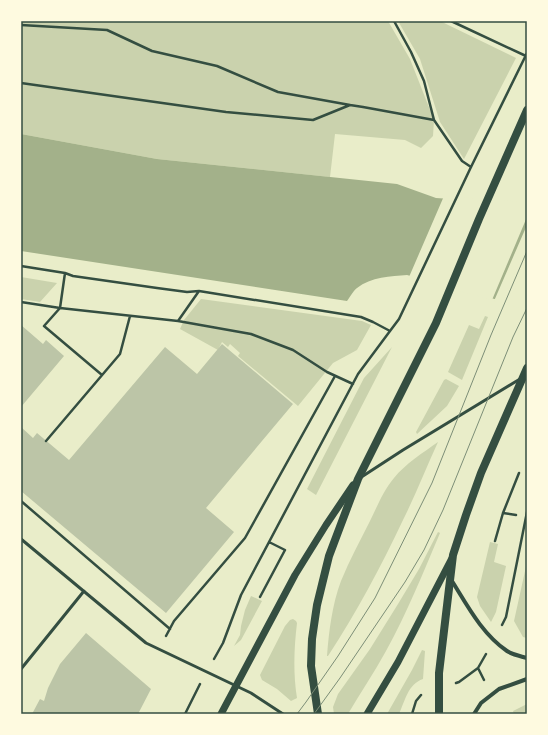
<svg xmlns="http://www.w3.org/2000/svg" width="548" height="735" viewBox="0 0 548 735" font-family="'Sofia Sans Condensed',sans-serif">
	<rect width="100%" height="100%" fill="#e9edc9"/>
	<path fill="#cad2ad" d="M21,21H388L410,59L434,120L433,136L421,148L405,140L335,134L330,177L157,159L21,134Z
		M398,21H440L516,58L464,159L440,122L420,59Z
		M21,278V277L57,283L40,302L21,299Z
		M201,299L362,321L371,325L357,350L333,363L298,406L238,356L240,353L230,344L228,347L222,342L218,350L180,329L184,320Z
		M485,316L488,317L462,380L448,372L469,325L479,329Z
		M392,347L316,495L307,489L364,378Z
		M446,379L459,386L447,406L417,434L416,432L444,380Z
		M438,442C426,468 416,494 403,520C381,567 356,613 328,656H327C329,631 332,605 341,581C349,561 360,541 370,521C377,507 383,491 394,478C405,464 424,452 438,442Z
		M438,532L440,533C423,573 407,613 386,651C374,673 360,693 348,714H334L333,707L338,694L370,649L398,604L419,569Z
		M490,542L498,544L494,562L506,566L496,612L491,622L480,606L477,597Z
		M527,562V638L523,637L514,621Z
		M251,596L262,601L241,640L234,646L240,635L241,626L245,610Z
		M293,619L296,621L297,623C294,648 293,673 297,698L291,701L277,689L262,680L260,675L285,626L290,620Z
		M422,650L425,651L423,679C408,684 405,701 399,714H387L412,670Z
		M527,704V714H514L513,711Z"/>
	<path fill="#a3b18a" d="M21,134L157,159L397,184L436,198L527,204V308L407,275C391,276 371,277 357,288C353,291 350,297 347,301L21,251Z"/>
	<path fill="#e9edc9" d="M444,196L527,202V217L492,300L409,277Z
		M527,225V310L494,301Z"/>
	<path fill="#bcc5a7" d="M21,325L43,344L46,340L64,356L21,407Z
		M222,344L293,404L206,508L234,532L166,613L21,491V427L33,438L37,433L69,460L165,347L197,374Z
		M86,633L151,689L138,714H32L40,699L44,701L48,688L60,664Z"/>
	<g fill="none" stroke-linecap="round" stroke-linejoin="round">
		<path stroke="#344e41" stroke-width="2.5" d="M394,21L411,52L424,81L434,120L462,161L471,167
			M451,21L526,56
			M21,25L107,30L152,51L217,66L278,92L350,105
			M21,83L226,112L313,120L350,105L363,107L434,120
			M21,266L65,273L73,276L157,288L187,292L199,291L361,317L373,322L390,331
			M65,273L60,308L178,321L199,291
			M21,302L60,308
			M60,308L44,326L102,375
			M178,321L251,334L293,350L327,372L353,384
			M46,441L120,354L130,316
			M21,501L170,629
			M503,513L519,473
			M495,541L503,513L516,515
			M260,597L285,550L269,542
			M502,625L506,617L527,512
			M166,636L174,621L245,538L335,376
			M214,659L223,643L241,595L358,374L390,331L399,319L471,167L527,53
			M478,668L484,680
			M456,683L459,682L478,668L486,654
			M185,714L200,684
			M412,714L416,701L421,695"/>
		<path stroke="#344e41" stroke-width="3" d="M363,476L403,450L520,379
			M21,539L146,643L251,693L283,714
			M21,669L84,591"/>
		<path stroke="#344e41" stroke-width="4" d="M452,581C467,605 482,634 507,651C513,655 520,656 527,658
			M474,714L481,703L499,689L527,679"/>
		<path stroke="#344e41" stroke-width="7" d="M221,714L295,575L326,525L353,485
			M367,714L398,662L452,558"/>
		<path stroke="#344e41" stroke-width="8" d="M318,714L311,666L312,639L317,605L329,556L358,479L436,323L479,219L527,110
			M439,714V673L453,555L466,515L481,473L527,368"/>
		<path stroke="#7c8e77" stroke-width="1" d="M297,714L306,702L338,656L375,598L432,483L491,335L527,251
			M314,714L340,678L405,582L424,550L443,510L513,337L527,308"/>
	</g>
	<rect width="548" height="735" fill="none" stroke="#fefae0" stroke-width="44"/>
	<rect x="22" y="22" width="504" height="691" fill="none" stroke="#344e41" stroke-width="1.5"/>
</svg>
